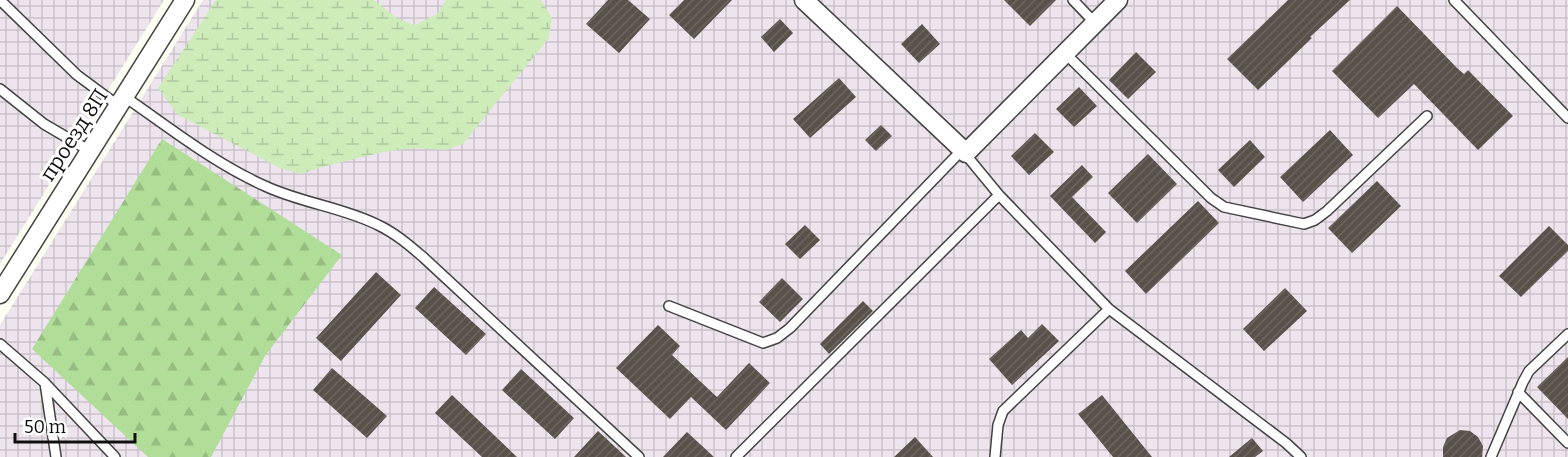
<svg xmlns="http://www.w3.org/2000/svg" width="1568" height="457" viewBox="0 0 1568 457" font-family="Bitter,serif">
	<defs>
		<pattern id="industrial-grid" width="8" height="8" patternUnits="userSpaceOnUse" patternTransform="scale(1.5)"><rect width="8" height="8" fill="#eee4ee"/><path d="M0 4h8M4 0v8" fill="none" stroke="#cbc2cb"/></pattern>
		<pattern id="forest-firs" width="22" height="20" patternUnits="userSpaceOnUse" patternTransform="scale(1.5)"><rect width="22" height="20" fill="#b0dd98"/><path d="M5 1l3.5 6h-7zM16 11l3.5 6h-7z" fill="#96bc82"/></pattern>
		<pattern id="wetland-marsh" width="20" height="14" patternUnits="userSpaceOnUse" patternTransform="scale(1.5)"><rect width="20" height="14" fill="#ceebba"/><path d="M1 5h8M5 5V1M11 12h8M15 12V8" fill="none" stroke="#b0c89f"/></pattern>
		<pattern id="building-hatch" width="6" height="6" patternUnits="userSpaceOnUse" patternTransform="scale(1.5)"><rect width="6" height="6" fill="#59524b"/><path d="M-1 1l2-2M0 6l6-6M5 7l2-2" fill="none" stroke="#6c6661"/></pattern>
	</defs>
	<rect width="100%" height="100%" fill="#fffef2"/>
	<path fill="url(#industrial-grid)" d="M0,0H164L0,264Z
		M203,0H1568V457H0V325Z"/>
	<path fill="url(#forest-firs)" d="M162,139L342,255L265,356L211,457H148L32,349Z"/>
	<path fill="url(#wetland-marsh)" d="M216,0H374L398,19L415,25L437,14L446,0H541L552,18L549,38L463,144L446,150L414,148L383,152L326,166L301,174L280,168L178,115L158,88Z"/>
	<path fill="url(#building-hatch)" d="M608,0H628L650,19L619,53L586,24Z
		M684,0H732L694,39L669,15Z
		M1004,0H1056L1030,26Z
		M1288,0H1350L1310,37L1312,38L1258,90L1227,59Z
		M1397,6L1457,68L1464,74L1468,70L1513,116L1478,150L1414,84L1378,118L1332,71Z
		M780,19L793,33L774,52L761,37Z
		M922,24L940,44L919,63L901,44Z
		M1136,52L1156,72L1128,99L1109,80Z
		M839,78L856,97L810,138L793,119Z
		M1079,87L1097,106L1074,127L1056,109Z
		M881,125L892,136L876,151L865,140Z
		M1330,130L1353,155L1303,202L1280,177Z
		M1035,133L1054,152L1029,175L1011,156Z
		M1250,140L1265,157L1234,187L1218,170Z
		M1148,154L1177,184L1137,223L1108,193Z
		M1082,165L1093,177L1072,197L1106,232L1095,243L1050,196Z
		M1377,181L1401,206L1352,253L1328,228Z
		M1198,201L1219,223L1146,294L1125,271Z
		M805,225L820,240L800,259L785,244Z
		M1549,226L1568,245V251L1521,297L1499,276Z
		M376,272L401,295L341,361L316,338Z
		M782,278L803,299L780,322L759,302Z
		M434,287L486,334L466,355L415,308Z
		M1285,288L1307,311L1264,351L1243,329Z
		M863,301L873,311L829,354L820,344Z
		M1042,324L1059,341L1012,385L989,359L1021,330L1028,338Z
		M658,325L680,346L672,355L717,397L749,363L770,383L726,430L691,397L670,419L616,368Z
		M1568,357V419L1537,387Z
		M332,368L387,416L367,438L313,390Z
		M521,369L574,418L555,439L502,390Z
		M452,395L517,457H482L435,413Z
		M1102,395L1152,457H1113L1078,414Z
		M1460,430L1470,431L1478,437L1483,446L1482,457H1443V447L1447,438Z
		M598,431L626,457H574Z
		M687,432L714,457H663Z
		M915,437L933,457H894Z
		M1252,438L1263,451L1255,457H1229Z"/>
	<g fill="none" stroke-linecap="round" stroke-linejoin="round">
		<g stroke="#424242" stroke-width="12">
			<path id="lane" d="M0,0L77,75L119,106
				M1073,0L1095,23
				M1454,0L1568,118
				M1065,53L1211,198L1224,207L1304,224L1315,220L1327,211L1427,116
				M0,89L44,124L90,151
				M125,97C170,128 215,164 265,186C301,203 342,207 378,225C395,233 409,245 423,257L639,457
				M669,306L763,343L777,338L790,328L962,150L999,195L1109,309L1286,443L1301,457
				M0,344L45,383L56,457
				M45,383L115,457
				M1518,392L1568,443
				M736,457L999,195
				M995,457L998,425L1003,411L1109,309
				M1491,457L1523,382L1529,371L1568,334"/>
		</g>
		<g stroke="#424242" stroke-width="21">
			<path id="street" d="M804,0L966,153L1118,0
				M0,294L185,0"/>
		</g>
		<use href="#lane" stroke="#fff" stroke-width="9"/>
		<use href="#street" stroke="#fff" stroke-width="18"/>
	</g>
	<g text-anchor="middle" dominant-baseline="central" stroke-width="6" stroke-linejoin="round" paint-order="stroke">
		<g font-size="21" fill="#0f0f0f" stroke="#fff">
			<text transform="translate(74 135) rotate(-57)">проезд 8П</text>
		</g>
	</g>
	<path d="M15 433v9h120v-9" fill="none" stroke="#0f0f0f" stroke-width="3"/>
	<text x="24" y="433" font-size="18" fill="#0f0f0f" stroke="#ffffff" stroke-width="4.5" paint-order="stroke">50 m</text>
</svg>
